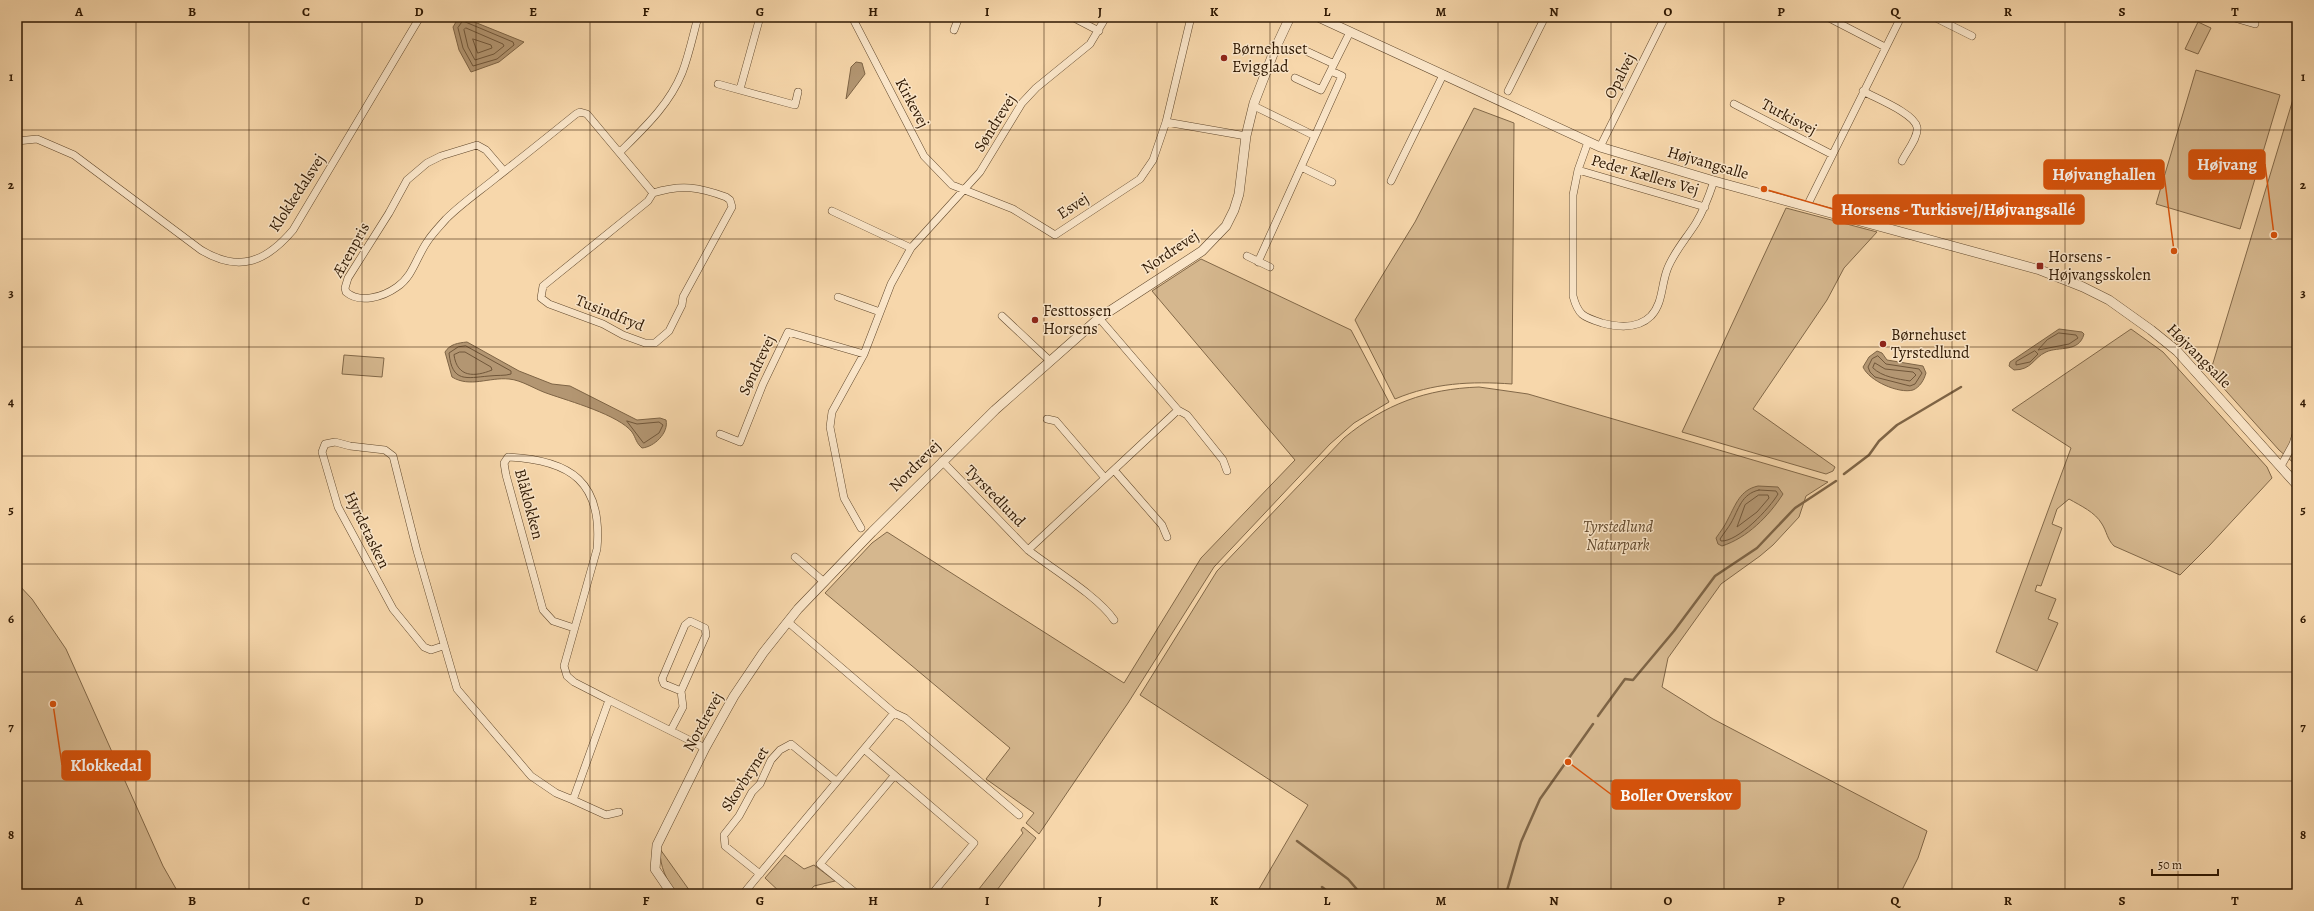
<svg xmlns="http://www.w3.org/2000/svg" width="2314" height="911" viewBox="0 0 2314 911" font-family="Alegreya,serif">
	<rect width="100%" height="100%" fill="#f7d7ab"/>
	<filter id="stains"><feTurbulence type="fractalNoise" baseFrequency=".005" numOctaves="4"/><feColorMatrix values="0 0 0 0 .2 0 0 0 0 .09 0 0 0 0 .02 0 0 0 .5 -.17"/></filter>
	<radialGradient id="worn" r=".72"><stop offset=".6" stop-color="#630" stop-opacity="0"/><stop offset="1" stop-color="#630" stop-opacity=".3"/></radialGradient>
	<path fill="#d5b78e" stroke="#826848" d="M2198,22L2211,28L2198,54L2185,49Z
		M2196,70L2280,95L2240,229L2156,204Z
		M2294,96L2297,98V466L2279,450L2210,373Z
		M1474,108L1514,123L1512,384C1471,381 1433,383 1395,399L1355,320L1415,222Z
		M1786,208L1877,232L1844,268L1827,300L1753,409L1835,467L1833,471L1826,474L1682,432Z
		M1201,259L1351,330L1389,402L1354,423L1330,444L1214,567L1128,703L1039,834L1026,823L1034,813L986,779L1010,748L825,593L872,543L887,532L1124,683L1201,558L1295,460L1152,291Z
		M2131,329L2163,352L2267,467L2272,478L2209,546L2180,575L2114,546C2107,539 2107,532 2102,524C2095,512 2081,506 2069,499L2057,509L2052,524L2062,528L2041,586L2037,585L2035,591L2056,599L2048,619L2058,623L2037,671L1996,652L2071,448L2012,410Z
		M344,355L384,358L382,377L342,374Z
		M1479,387L1528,394L1828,482L1806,496L1799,517L1773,545L1760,556L1721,584L1668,658L1662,687L1713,719L1927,831L1918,858L1900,894H1256L1308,805L1140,695L1217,571L1344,438C1385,404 1426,389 1479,387Z
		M17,583L32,599L66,649L163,866L179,894H17Z
		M1023,827L1036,838L994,894H975L1023,833L1021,830Z
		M660,849L692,894H677C666,879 660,868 660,849Z
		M785,855L804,869L814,865L835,881L814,886L807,894H782L765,878Z"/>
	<path fill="#b39672" stroke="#7e6445" d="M459,17H462L524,42L499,62L471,72L459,50L453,27Z
		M856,62L862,63L865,74L846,99L851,67Z
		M2059,329L2082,332L2084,334C2079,353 2059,346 2046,352C2033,358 2032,370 2014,370L2009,366L2010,362Z
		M467,342L519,371L552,384L570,386L637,420L660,418L666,420C669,433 654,447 642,448C636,443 636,438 632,432C619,415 569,401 549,394C536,390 522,380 509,379C489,377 470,388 452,377L445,352C450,344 458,343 467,342Z
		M1877,351L1882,353L1887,360L1923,366L1926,373C1924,380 1920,387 1913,390C1899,394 1869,381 1863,367L1869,357Z
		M1758,486L1778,487L1783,494C1769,516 1747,538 1722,546L1718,544L1716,538C1720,532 1725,526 1728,519C1736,504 1740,490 1758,486Z"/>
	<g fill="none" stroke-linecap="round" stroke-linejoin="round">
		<path stroke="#71573a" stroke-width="1" d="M463,21L513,42L514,45L497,59L473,66L463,48L458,28Z
			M466,28L503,44L504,46L494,54L475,60L468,47L464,30Z
			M473,39L491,45L492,48L478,53Z
			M2059,333L2076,335L2078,338L2069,344L2038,350L2047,340Z
			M466,346L511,371V374C505,376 497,375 489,376C466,378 452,383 449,353L458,347Z
			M2035,351L2038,354L2030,362L2016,365V362Z
			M460,352H465L491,367L492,370C475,377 457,378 454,355Z
			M1878,356L1886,364L1919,369L1922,373L1915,384L1910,386L1875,377L1870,372L1868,367L1872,359Z
			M1875,363L1885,369L1913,372L1916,375L1910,381C1898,379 1882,377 1873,368Z
			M627,421L637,424L659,422L663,425L659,433L644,443Z
			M1759,490L1776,491L1778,494C1770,508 1738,542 1721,541L1720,539C1724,533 1728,528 1731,523C1739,509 1741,494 1759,490Z
			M1759,495H1768L1769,498L1757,512L1737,527L1745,505Z"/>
		<path stroke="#7e6445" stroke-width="2.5" d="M1844,474L1869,455L1879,441L1897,425L1961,387
			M1598,716L1625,679L1633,680L1674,631L1715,576L1757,548L1795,508L1836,481
			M1297,841L1348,879L1361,894
			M1322,887L1331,894
			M1506,894L1521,842L1540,799L1593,724"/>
		<g stroke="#61482c" stroke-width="8">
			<path id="minor" d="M852,17L924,156L952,185L1013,209L1055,235L1140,179L1153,160L1166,122L1191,17
				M1072,17L1099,31
				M1827,17L1885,47
				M1934,17L1972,36
				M2231,17L2255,24
				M954,30L959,17
				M1306,51L1334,64
				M1295,78L1321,90L1350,32
				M718,84L795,105L798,92
				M740,89L760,17
				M1508,91L1545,17
				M1863,91C1875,98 1914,113 1917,127C1919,137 1906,152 1902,161
				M1734,104L1831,154
				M1254,106L1315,136L1342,76L1331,71
				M1166,122L1246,136
				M17,141L37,139L74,155L201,250C239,273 266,262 293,230L420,17
				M1588,142L1578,170L1573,195V296C1578,315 1583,317 1602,323C1617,327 1638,329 1651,316C1663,303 1661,286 1667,270C1673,253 1686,239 1696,223C1704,210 1709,196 1714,181
				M1600,147L1665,17
				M620,152C644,128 669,105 682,73C689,55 693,35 698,17
				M1301,167L1332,182
				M1578,170L1705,207
				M504,171L486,150L477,145L441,156L427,163L407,180L389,213L348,278L345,288L346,292C360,304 383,297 397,287C413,276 416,258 427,242C432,234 439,227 446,219C462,203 480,191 497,177C524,156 550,135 576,114L580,112L587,114L653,193L648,201L543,286L541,298L549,304L603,324L623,335L645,343H655L669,331L682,305L683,297L732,207L730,200L726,197C699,187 681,184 653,193
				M1391,181L1443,75
				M1807,206L1901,17
				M832,211L911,248
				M1247,256L1270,267
				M1258,262L1315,136
				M838,297L880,312
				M1002,316L1050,361
				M1178,410L1187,415L1223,460L1227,471
				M1047,419L1056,421L1105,478
				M720,434L740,442L763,384L788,332L864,354
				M942,461L1028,550L1178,410L1099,318
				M2281,466L2293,444L2297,431
				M1114,470L1162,525L1167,537
				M861,528L844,498L830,427L832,412L864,354L891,284L911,248L980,172L1022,103L1036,88L1090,44L1106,17
				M1028,550C1051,568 1099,597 1114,620
				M795,557L823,581
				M788,622L894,713L905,718L1019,815
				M574,628L553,621L543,610L506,475L504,463L508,457C571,460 603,482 597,549L564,666L567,676L574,682L609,700
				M443,646L431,650L424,647L393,609L338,507L322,452L325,444L335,442L350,446L385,450L393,456L417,551L457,689L531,776L556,793L573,800
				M671,730L683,707L681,691L706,635L705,628L690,621L685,625L662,679L664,684L681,691
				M864,749L974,843L932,894
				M619,812L606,815L573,800L609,700L705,748
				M760,874L725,846L724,835L739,816L752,792L760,784L771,760L780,750L791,744L836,781
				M743,894L894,713
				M857,894L820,864L894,776"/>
		</g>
		<g stroke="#61482c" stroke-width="10">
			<path id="tertiary" d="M1318,17L1600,147L1714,181L2040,270L2083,287L2109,300L2151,330L2177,351L2297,485
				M672,894L655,869L657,845L705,748L734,696L763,653L798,609L872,532L995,410L1099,318L1202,251L1226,226L1234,210L1239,194L1246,136L1254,103L1275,49L1290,17"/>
		</g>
		<use href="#minor" stroke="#fae5c8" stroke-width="7"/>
		<use href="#tertiary" stroke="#fae5c8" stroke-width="9"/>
	</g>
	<path fill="none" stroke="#2f1802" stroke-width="1" stroke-opacity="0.55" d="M136,17V894M249,17V894M362,17V894M476,17V894M590,17V894M703,17V894M816,17V894M930,17V894M1044,17V894M1157,17V894M1270,17V894M1384,17V894M1498,17V894M1611,17V894M1724,17V894M1838,17V894M1952,17V894M2065,17V894M2178,17V894M17,130H2297M17,239H2297M17,347H2297M17,456H2297M17,564H2297M17,672H2297M17,781H2297"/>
	<g fill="#8f2418" stroke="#fae5c8" stroke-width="1.5">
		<circle cx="1224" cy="58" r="4"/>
		<rect x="2036" y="262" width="8" height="8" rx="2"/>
		<circle cx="1035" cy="320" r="4"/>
		<circle cx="1883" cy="344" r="4"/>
	</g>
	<g text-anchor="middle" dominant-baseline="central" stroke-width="3" stroke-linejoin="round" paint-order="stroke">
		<g font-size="16" fill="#2f1802" stroke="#fae5c8" text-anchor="start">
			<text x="1232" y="49">Børnehuset<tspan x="1232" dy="18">Evigglad</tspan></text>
			<text x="2048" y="257">Horsens -<tspan x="2048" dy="18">Højvangsskolen</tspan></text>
			<text x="1043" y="311">Festtossen<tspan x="1043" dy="18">Horsens</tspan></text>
			<text x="1891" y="335">Børnehuset<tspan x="1891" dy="18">Tyrstedlund</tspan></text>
		</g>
		<g font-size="16" fill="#2f1802" stroke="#fae5c8">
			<text transform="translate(1620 76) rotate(-63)">Opalvej</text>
			<text transform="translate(912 103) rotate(62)">Kirkevej</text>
			<text transform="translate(1789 117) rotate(28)">Turkisvej</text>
			<text transform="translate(995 123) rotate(-58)">Søndrevej</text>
			<text transform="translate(1708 163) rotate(16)">Højvangsalle</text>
			<text transform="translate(1645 175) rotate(16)">Peder Kællers Vej</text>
			<text transform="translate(297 193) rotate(-57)">Klokkedalsvej</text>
			<text transform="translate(1073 206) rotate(-33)">Esvej</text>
			<text transform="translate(351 250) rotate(-61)">Ærenpris</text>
			<text transform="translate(1170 252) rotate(-34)">Nordrevej</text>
			<text transform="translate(610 313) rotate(22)">Tusindfryd</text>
			<text transform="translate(2199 356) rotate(45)">Højvangsalle</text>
			<text transform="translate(757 365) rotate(-65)">Søndrevej</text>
			<text transform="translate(915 466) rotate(-45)">Nordrevej</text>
			<text transform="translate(995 496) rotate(46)">Tyrstedlund</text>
			<text transform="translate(529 504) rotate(75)">Blåklokken</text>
			<text transform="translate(367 530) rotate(64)">Hyrdetasken</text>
			<text transform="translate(703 722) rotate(-61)">Nordrevej</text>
			<text transform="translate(745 779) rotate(-57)">Skovbrynet</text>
		</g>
		<g font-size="16" font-style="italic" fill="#61482c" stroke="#fae5c8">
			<text x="1618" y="527">Tyrstedlund<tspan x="1618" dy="18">Naturpark</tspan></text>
		</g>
	</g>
	<path fill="none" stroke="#d6520b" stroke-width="1.5" d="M2274 235L2265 164M2174 251L2164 174M1764 189L1833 209M53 704L62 765M1568 762L1612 795"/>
	<g fill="#d6520b" stroke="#fae5c8" stroke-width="1.5">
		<circle cx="2274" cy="235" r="4"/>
		<circle cx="2174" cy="251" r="4"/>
		<circle cx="1764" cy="189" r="4"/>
		<circle cx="53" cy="704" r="4"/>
		<circle cx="1568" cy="762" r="4"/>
	</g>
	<g fill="#d6520b" stroke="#d6520b" stroke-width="1.5">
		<rect x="2189" y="150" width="76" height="29" rx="4"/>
		<rect x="2044" y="160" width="120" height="29" rx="4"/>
		<rect x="1833" y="195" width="251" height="29" rx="4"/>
		<rect x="62" y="751" width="88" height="29" rx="4"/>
		<rect x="1612" y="780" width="128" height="29" rx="4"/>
	</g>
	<g font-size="17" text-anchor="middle" font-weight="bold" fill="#fff">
		<text x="2227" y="170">Højvang</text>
		<text x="2104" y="180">Højvanghallen</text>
		<text x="1958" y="215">Horsens - Turkisvej/Højvangsallé</text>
		<text x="106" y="771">Klokkedal</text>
		<text x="1676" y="801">Boller Overskov</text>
	</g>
	<rect width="2314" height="911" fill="none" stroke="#f7d7ab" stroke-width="44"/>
	<path d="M2152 869v6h66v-6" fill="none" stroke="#2f1802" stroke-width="2"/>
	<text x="2158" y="869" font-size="12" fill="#2f1802" stroke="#fae5c8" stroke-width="3" paint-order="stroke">50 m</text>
	<rect x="22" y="22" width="2270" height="867" fill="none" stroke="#2f1802" stroke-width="1.5"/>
	<g font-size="13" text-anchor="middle" font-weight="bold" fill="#2f1802">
		<text x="79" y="16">A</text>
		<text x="192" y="16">B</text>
		<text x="306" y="16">C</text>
		<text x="419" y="16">D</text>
		<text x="533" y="16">E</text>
		<text x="646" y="16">F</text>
		<text x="760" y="16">G</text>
		<text x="873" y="16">H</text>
		<text x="987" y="16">I</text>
		<text x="1100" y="16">J</text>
		<text x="1214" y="16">K</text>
		<text x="1327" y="16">L</text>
		<text x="1441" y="16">M</text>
		<text x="1554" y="16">N</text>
		<text x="1668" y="16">O</text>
		<text x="1781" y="16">P</text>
		<text x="1895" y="16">Q</text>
		<text x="2008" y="16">R</text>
		<text x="2122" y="16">S</text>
		<text x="2235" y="16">T</text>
		<text x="11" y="81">1</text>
		<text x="2303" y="81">1</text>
		<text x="11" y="189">2</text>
		<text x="2303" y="189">2</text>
		<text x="11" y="297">3</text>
		<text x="2303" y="297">3</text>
		<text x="11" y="406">4</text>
		<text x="2303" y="406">4</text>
		<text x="11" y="514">5</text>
		<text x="2303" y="514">5</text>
		<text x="11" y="623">6</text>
		<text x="2303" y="623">6</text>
		<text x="11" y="731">7</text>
		<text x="2303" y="731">7</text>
		<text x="11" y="839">8</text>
		<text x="2303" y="839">8</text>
		<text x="79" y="905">A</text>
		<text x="192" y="905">B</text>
		<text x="306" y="905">C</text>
		<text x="419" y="905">D</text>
		<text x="533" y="905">E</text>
		<text x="646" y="905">F</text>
		<text x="760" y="905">G</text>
		<text x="873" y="905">H</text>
		<text x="987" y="905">I</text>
		<text x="1100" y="905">J</text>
		<text x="1214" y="905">K</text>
		<text x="1327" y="905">L</text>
		<text x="1441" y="905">M</text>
		<text x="1554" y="905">N</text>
		<text x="1668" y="905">O</text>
		<text x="1781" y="905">P</text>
		<text x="1895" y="905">Q</text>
		<text x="2008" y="905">R</text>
		<text x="2122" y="905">S</text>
		<text x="2235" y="905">T</text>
	</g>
	<rect width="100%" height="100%" filter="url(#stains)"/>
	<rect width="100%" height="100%" fill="url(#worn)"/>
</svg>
